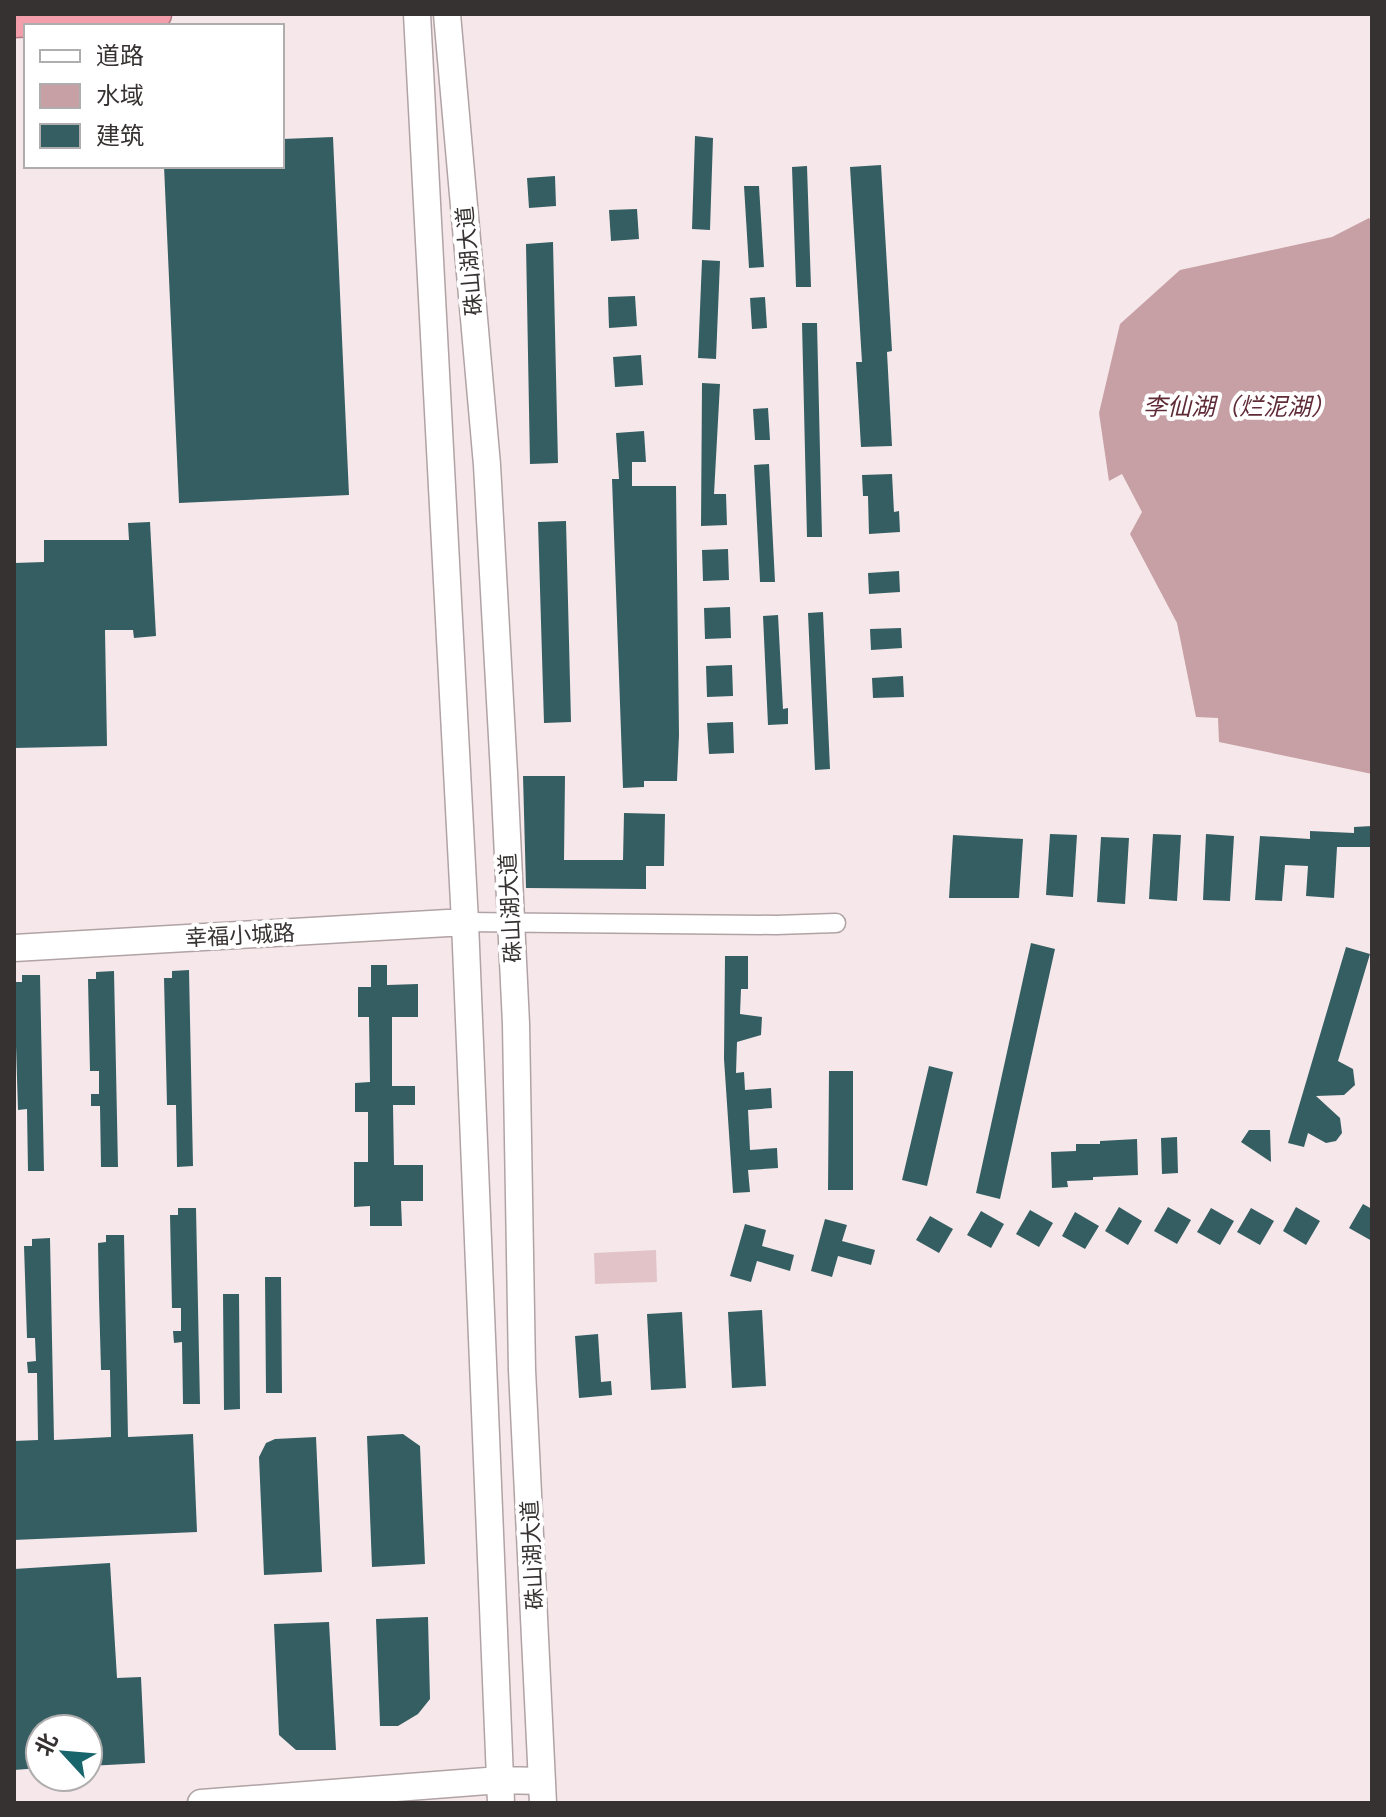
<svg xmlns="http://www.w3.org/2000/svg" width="1386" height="1817" viewBox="0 0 1386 1817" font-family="'Archivo Narrow','Noto Sans SC',sans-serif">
	<rect width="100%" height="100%" fill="#f6e8ea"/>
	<path fill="#e2c4c8" d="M656,1250L657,1282L595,1284L594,1253Z"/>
	<path fill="#c7a0a5" d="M1369,218L1372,223V774L1219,742L1218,718L1196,717L1177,623L1130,534L1142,512L1122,474L1109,481L1099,413L1120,324L1180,270L1332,237Z"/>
	<path fill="#355e62" d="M695,136L713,138L710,230L692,229Z
		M333,137L349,495L179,503L164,166H282V139Z
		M881,165L892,351L887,352L892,446L861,447L856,362H862L850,167Z
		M807,166L811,287H796L792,167Z
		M555,176L556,206L529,208L527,178Z
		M744,186H759L764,267L749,268Z
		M637,209L639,239L611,241L609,210Z
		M553,242L558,463L530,464L526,244Z
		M702,260L720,261L716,359L698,358Z
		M635,296L637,326L609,328L608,297Z
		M765,297L767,328L752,329L750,298Z
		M802,323H817L822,537H807Z
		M641,355L643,385L615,387L613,357Z
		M702,383L720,384L714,494H726L727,525L701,526Z
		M768,408L770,440H755L753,409Z
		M644,431L646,462H632V486H676L679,735L677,781H644V787L623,788L612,479H619L616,433Z
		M769,464L775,582H760L754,465Z
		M892,474L894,512L899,511L900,532L869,534L868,496H863L862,475Z
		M566,521L571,722L544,723L538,522Z
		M150,522L156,636L134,638L133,630H105L107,746L14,748V563L44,562V540H129L128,523Z
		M728,549L729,580L703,581L702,550Z
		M899,571L900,592L869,594L868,573Z
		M730,607L731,638L705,639L704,608Z
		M823,612L830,769L815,770L808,613Z
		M778,615L783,709L788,708V724L768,725L763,616Z
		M901,628L902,648L871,650L870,629Z
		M732,665L733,696L707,697L706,666Z
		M903,676L904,697L873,698L872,678Z
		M733,722L734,753L709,754L707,723Z
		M523,776H565L564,860H623L624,813L665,814L664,866H646V889L526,888Z
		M1372,826V847H1337L1334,898L1306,896L1308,866L1285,865L1282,901L1255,900L1260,836L1310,839V831L1354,833V827Z
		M1050,834L1077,835L1073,897L1046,895Z
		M1153,834L1181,835L1177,901L1149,899Z
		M1206,834L1234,836L1230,901L1203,900Z
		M953,835L1023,839L1019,898H949Z
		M1101,837L1129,838L1125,904L1097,902Z
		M1031,943L1055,949L1000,1199L976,1193Z
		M1346,947L1370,954L1338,1061L1353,1069L1355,1085L1344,1095L1316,1096L1340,1118L1342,1133L1336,1141L1326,1143L1308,1133L1304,1147L1288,1143Z
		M725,956H748V989H741L740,1014L762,1017L761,1035L737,1042L736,1073L744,1072L745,1090L771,1088L772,1108L748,1110L750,1150L777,1148L778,1168L748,1170L750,1192L733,1193L724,1059Z
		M371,965H387V985L418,984V1017H392V1086H415V1105H393L394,1165H423V1201H401L402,1226H370V1206L354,1207V1162H368V1112H355V1083L370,1082L369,1017H358V987H371Z
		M189,970L193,1166L177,1167L176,1105H167L164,978H172V971Z
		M114,971L118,1167H101L100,1106H91V1094H99V1071H90L88,979H96V972Z
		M22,975H40L44,1171H28L27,1109L18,1110L14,982H22Z
		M929,1066L953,1072L927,1186L902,1180Z
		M829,1071H853V1190H828Z
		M1249,1130H1270L1271,1162L1241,1142Z
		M1177,1137L1178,1173L1162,1174L1161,1138Z
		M1137,1139L1138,1175L1093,1177V1180L1067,1181L1068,1187L1052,1188L1051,1152L1076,1151V1144H1100V1141Z
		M1363,1204L1372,1209V1241L1349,1228Z
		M1119,1207L1142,1221L1128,1245L1105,1231Z
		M1168,1207L1191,1220L1177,1244L1154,1231Z
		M1296,1207L1320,1221L1306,1245L1283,1231Z
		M178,1208H196L200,1404H183L182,1342L174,1343L173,1331H181V1308H172L170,1215H178Z
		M1211,1208L1234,1221L1220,1245L1197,1232Z
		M1251,1208L1274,1221L1260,1245L1237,1232Z
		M1030,1210L1053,1223L1039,1247L1016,1234Z
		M981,1211L1004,1224L991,1248L967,1235Z
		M1075,1212L1099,1226L1085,1249L1062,1236Z
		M930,1216L953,1229L939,1253L916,1240Z
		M825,1219L847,1225L842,1241L875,1250L871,1265L838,1256L832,1277L811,1271Z
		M745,1224L766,1230L762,1246L794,1255L790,1271L757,1261L751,1282L730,1276Z
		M106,1235H124L128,1437L193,1434L197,1532L14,1540V1441L38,1440L37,1373H28L27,1362L36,1361L35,1338H27L24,1246H32V1239L50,1238L54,1440L111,1437L110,1370H101L99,1298L98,1243L106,1242Z
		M265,1277H281L282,1393H266Z
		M223,1294H239L240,1409L224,1410Z
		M762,1310L766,1386L732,1388L728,1312Z
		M682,1312L686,1388L651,1390L647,1314Z
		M598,1334L601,1382L611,1381L612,1395L579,1398L575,1336Z
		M403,1434L420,1446L425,1564L372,1567L367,1436Z
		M316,1437L322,1572L264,1575L259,1457L266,1443L275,1439Z
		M110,1563L117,1678L141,1677L145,1763L88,1766V1729H40V1768L14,1770V1569Z
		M428,1617L430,1699L418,1714L398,1726H380L376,1619Z
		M329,1622L336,1750H296L279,1735L274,1624Z"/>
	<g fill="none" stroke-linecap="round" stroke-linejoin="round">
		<g stroke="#b1a3a5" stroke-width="21">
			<path id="street" d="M465,922L776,925L836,923"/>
		</g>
		<g stroke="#b1a3a5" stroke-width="29">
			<path id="secondary" d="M417,14L465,922L501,1803
				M447,14L487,465L504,773L516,1024L522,1370L543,1803
				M14,948L465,922
				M201,1803L500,1780L542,1781"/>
		</g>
		<g stroke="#b27881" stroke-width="35">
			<path id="highway" d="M14,21L155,14"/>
		</g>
		<use href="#street" stroke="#fff" stroke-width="18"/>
		<use href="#secondary" stroke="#fff" stroke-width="26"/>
		<use href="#highway" stroke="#f49eac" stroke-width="32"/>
	</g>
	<g text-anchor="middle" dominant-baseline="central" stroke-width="8" stroke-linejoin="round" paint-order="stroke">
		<g font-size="22" fill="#373232" stroke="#fff">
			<text transform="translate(469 261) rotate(-95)">硃山湖大道</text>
			<text transform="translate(510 908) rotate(-93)">硃山湖大道</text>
			<text transform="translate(240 935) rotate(-3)">幸福小城路</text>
			<text transform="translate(532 1555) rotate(-93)">硃山湖大道</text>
		</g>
		<g font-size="24" font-style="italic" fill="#5f2b36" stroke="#fff">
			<text x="1239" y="406">李仙湖（烂泥湖）</text>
		</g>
	</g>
	<rect width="1386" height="1817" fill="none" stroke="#373232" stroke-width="32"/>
	<rect x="24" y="24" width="260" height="144" fill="#ffffff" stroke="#afadad" stroke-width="2"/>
	<rect x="40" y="50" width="40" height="12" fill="#ffffff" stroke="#afadad" stroke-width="2"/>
	<text x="96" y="64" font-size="24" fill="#373232">道路</text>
	<rect x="40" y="84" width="40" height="24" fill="#c7a0a5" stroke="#afadad" stroke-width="2"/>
	<text x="96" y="104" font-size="24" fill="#373232">水域</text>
	<rect x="40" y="124" width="40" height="24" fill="#355e62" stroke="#afadad" stroke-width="2"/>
	<text x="96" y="144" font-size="24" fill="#373232">建筑</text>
	<g transform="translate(64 1753) rotate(296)"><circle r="38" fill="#ffffff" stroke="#afadad" stroke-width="2"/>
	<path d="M0-6L14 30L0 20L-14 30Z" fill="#18666c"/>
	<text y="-12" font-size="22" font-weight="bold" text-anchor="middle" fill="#373232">北</text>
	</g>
</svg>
